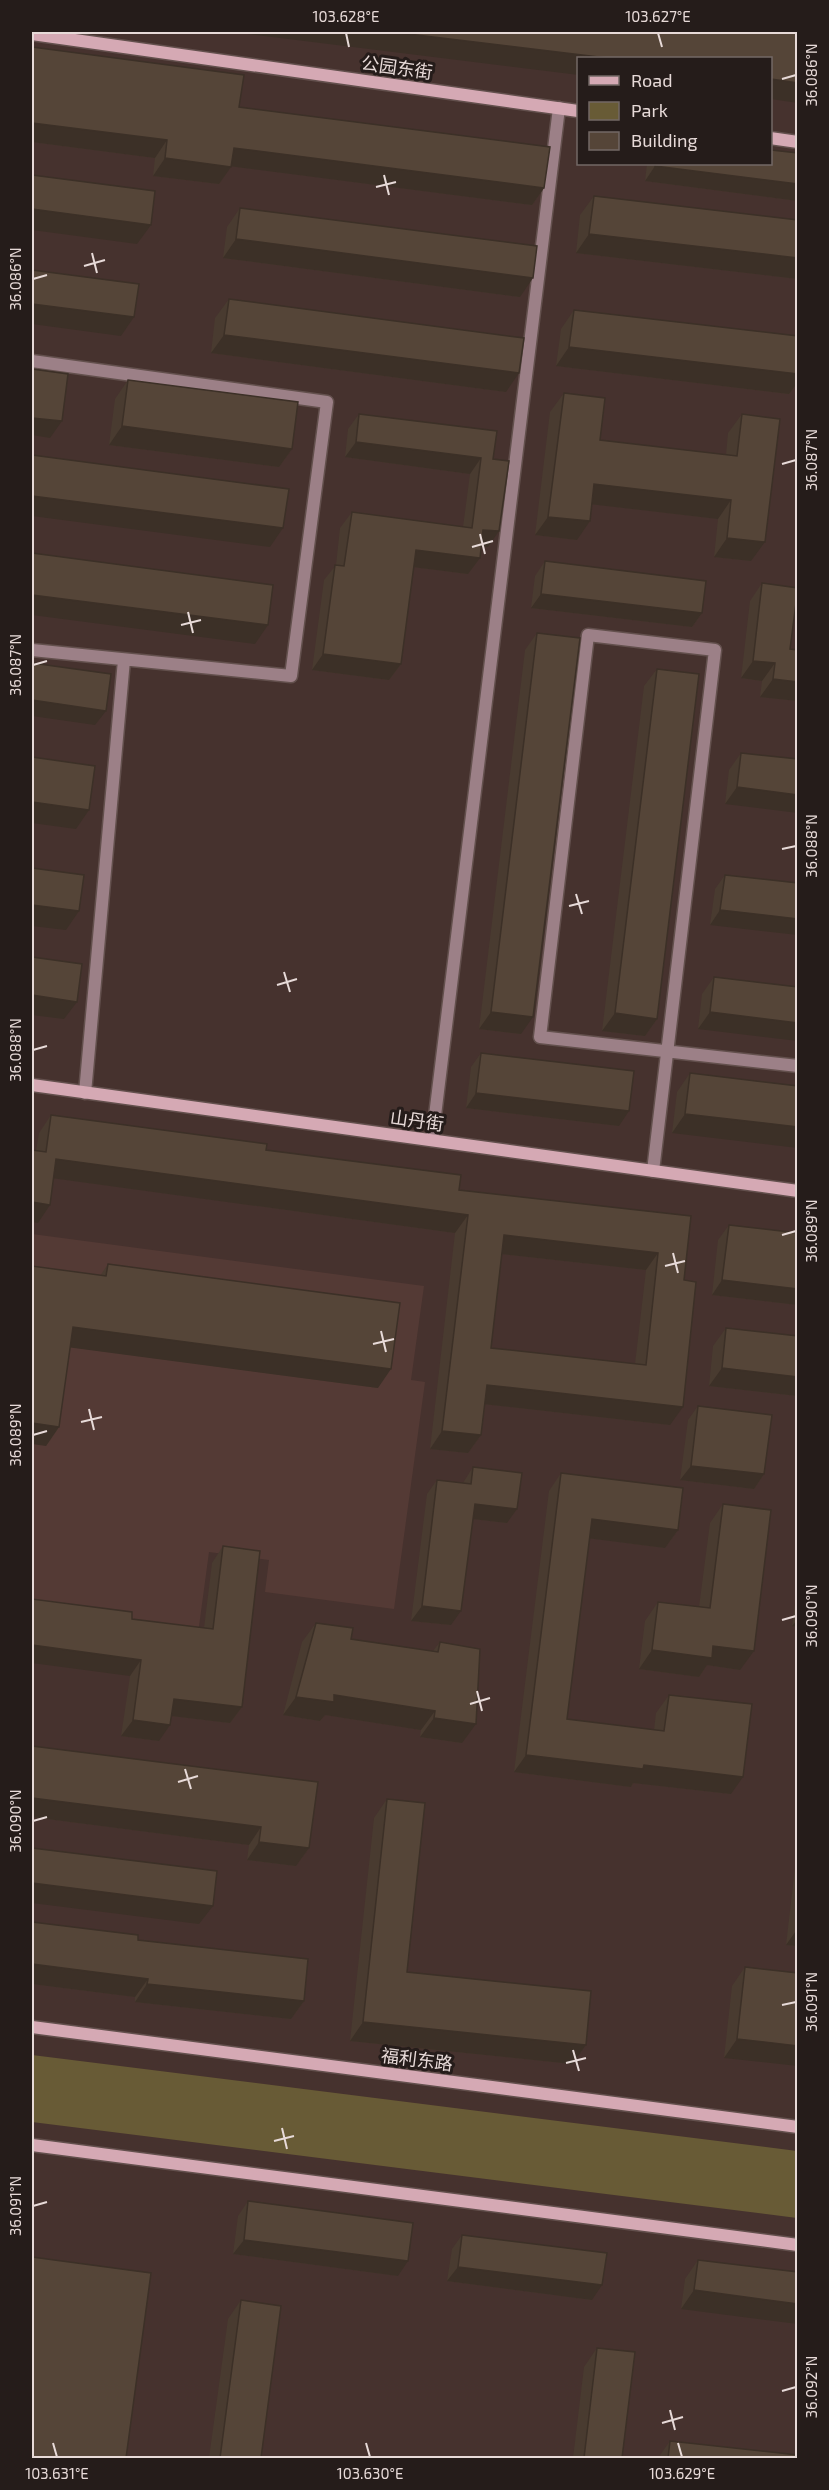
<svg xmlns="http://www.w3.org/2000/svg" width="829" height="2490" viewBox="0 0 829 2490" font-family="'Exo 2','Noto Sans SC',sans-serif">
	<rect width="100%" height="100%" fill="#46322e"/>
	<path fill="#543a35" d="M32,1234L424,1286L411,1380L425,1382L394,1609L265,1592L269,1560L209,1552L193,1671L32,1650Z"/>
	<path fill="#685b36" d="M32,2055L797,2151V2218L32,2122Z"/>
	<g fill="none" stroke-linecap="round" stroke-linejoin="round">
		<g stroke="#63504d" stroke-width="15">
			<path id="street" d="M32,361L327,402L291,676L32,650
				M85,1093L124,660
				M432,1140L559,108
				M653,1171L715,650L588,635L540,1037L798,1066"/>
		</g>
		<g stroke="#63504d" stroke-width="15">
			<path id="secondary" d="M32,34L578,111
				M770,138L798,142
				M32,1085L798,1191
				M32,2027L798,2127
				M32,2145L798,2245"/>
		</g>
		<use href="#street" stroke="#9c8087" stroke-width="12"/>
		<use href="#secondary" stroke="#d5a9b4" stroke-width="12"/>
	</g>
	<path fill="#493b30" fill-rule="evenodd" d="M239,107L544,188L532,205L231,166L219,184L153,176L155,158L32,142Z
		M798,153V201L645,181L647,164H771Z
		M594,196L798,220V279L576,253L580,215Z
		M240,208L520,297L223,258L227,227Z
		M229,299L506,392L211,353L215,318Z
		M574,310L798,336V382L789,394L556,366L561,329Z
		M128,380L292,449L279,467L109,445L115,399Z
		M564,393L600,440L726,455L728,433L742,414L751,561L714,557L718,519L592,504L577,540L535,535L550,412Z
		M359,414L493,459L488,547L481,546L468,574L414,567L401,664L389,680L312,670L324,580L336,565L340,528L352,512L463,527L470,474L345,457L348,429Z
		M545,561L702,613L692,627L531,608L535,576Z
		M762,583L790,649L798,650V701L760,697L762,681L741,678L750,601Z
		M537,633L521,1034L479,1029L525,650Z
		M657,669V1019L645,1036L602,1031L644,686Z
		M741,753L798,759L725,804L729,770Z
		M725,875L798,883L710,925L715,889Z
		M714,977L798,987L698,1029L702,994Z
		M481,1053L619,1126L466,1108L471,1067Z
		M690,1073L798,1086L672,1133L677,1092Z
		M51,1115L266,1150L459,1190L691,1216L684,1280L670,1425L484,1404L481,1435L468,1453L430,1449L455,1233L53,1178L38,1223L36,1151L39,1133ZM502,1254L646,1270L635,1364L491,1348Z
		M729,1225L798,1233V1305L712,1295L718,1240Z
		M108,1264L378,1388L70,1347L59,1427L46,1446L32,1266L100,1276Z
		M726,1328L798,1336V1396L709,1386L713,1346Z
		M698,1406L764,1474L754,1489L680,1480L688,1420Z
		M473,1467L507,1523L473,1519L451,1625L411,1621L427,1494L437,1480L463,1483Z
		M561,1473L678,1530L665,1548L589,1538L567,1719L654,1730L656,1713L669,1695L731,1794L633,1783L631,1787L514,1772L549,1491Z
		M723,1504L740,1670L707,1665L699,1677L639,1669L645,1621L658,1602L699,1607L710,1523Z
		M223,1546L242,1707L230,1723L172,1716L159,1741L121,1736L130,1676L132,1619L204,1628L212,1563Z
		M798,1581V1627L792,1626Z
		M316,1623L351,1639L433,1651L440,1642L462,1743L420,1737L421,1730L325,1715L320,1721L283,1715L302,1642Z
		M318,1782L309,1848L296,1866L247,1860L249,1845L32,1817Z
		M387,1799L407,1972L586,2045L572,2064L350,2041L374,1818Z
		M798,1842V1946L786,1945Z
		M32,1922L138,1940L304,2001L291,2019L135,2002V1997L32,1984Z
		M745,1967L798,1973L724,2058L732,1986Z
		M248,2201L398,2276L233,2254L238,2216Z
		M462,2235L592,2300L447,2281L452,2249Z
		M698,2260L798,2272L681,2309L685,2279Z
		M241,2300L261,2458H209L228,2319Z
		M597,2348L622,2458H573L584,2367Z
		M670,2441L798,2458H658Z"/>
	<path fill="#3c3027" d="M232,32H392L607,58H579V75Z
		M771,79L798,83V103L771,99Z
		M32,123L167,140L155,158L32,142Z
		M234,148L544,188L532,205L221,165Z
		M165,158L231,167L219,184L153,176Z
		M655,166L798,184V201L645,181Z
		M32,209L151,225L137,244L32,230Z
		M589,234L798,258V279L576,253Z
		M236,239L533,278L520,297L223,258Z
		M32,304L134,317L121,336L32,324Z
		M224,335L519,373L506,392L211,353Z
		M569,347L798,374V382L789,394L556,366Z
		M32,418L62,421L50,438L32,435Z
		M122,426L292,449L279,467L109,445Z
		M356,442L481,458L470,474L345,457Z
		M594,484L731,500L718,519L581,503Z
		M32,496L283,528L270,547L32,516Z
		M548,517L590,521L577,540L535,535Z
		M483,530L499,531L488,547L472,545Z
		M727,538L765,542L751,561L714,557Z
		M416,550L480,558L468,574L405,566Z
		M541,594L702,613L692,627L531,608Z
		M32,595L268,625L255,644L32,615Z
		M323,654L401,664L389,680L312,670Z
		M753,661L775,663L762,681L741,678Z
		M773,679L798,682V701L760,697Z
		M32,700L106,711L95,725L32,716Z
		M737,787L798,795V813L725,804Z
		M32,802L89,810L76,829L32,823Z
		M32,905L79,911L66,930L32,926Z
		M720,910L798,919V935L710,925Z
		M32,995L77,1002L64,1019L32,1015Z
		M491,1012L533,1017L521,1034L479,1029Z
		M710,1012L798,1023V1041L698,1029Z
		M615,1013L657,1019L645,1036L602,1031Z
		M476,1093L629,1111L619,1126L466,1108Z
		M685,1114L798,1127V1148L672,1133Z
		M56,1159L468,1215L455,1233L44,1177Z
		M32,1202L50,1205L38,1223L32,1222Z
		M504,1235L658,1253L646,1270L492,1253Z
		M722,1280L798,1289V1305L712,1295Z
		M73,1327L391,1369L378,1388L59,1346Z
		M722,1368L798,1377V1396L709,1386Z
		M487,1385L683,1407L670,1425L474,1403Z
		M32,1423L59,1427L46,1446L32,1444Z
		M442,1431L481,1435L468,1453L430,1449Z
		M691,1466L764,1474L754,1489L680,1480Z
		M475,1504L517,1509L507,1523L464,1518Z
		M592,1519L678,1530L665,1548L579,1537Z
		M422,1606L461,1611L451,1625L411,1621Z
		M798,1619V1627L792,1626Z
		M32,1645L141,1660L130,1676L32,1663Z
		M713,1646L754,1651L740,1670L707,1665L699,1677L639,1669L652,1650Z
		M334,1695L435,1711L421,1730L325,1715L320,1721L283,1715L296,1697Z
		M174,1699L242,1707L230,1723L163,1715Z
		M434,1718L476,1724L462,1743L420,1737Z
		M133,1720L170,1725L159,1741L121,1736Z
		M526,1755L644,1765L743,1777L731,1794L633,1783L631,1787L514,1772Z
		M32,1798L261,1827L249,1845L32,1817Z
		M259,1842L309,1848L296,1866L247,1860Z
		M32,1883L213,1906L199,1924L32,1903Z
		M798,1928V1946L786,1945Z
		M32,1964L148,1979L135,1997L32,1984Z
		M147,1984L304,2001L291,2019L135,2002Z
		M363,2022L586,2045L572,2064L350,2041Z
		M737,2039L798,2046V2066L724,2058Z
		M244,2240L408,2261L398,2276L233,2254Z
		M458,2267L602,2285L592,2300L447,2281Z
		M694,2290L798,2304V2324L681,2309Z"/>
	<path fill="#554538" stroke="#3c3027" stroke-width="1.5" fill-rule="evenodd" d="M392,32H798V83L771,79V58H607Z
		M32,47L244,75L239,107L550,147L544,188L234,148L231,167L165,158L167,140L32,123Z
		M771,150L798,153V184L655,166L656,164H771Z
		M32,175L155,191L151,225L32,209Z
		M594,196L798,220V258L589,234Z
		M240,208L537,246L533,278L236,239Z
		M32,270L139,284L134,317L32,304Z
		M229,299L524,338L519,373L224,335Z
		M574,310L798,336V374L569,347Z
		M32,369L68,374L62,421L32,418Z
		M128,380L298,402L292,449L122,426Z
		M564,393L605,398L600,440L737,456L742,414L780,419L765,542L727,538L731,500L594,484L590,521L548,517Z
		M359,414L497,431L493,459L509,461L499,531L483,530L480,558L416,550L401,664L323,654L335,565L344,566L352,512L472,528L481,458L356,442Z
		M32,455L289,489L283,528L32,496Z
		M32,553L273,585L268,625L32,595Z
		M545,561L706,581L702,613L541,594Z
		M762,583L798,588L790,649L798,650V682L773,679L775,663L753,661Z
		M537,633L580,638L533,1017L491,1012Z
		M32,663L111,674L106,711L32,700Z
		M657,669L699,674L657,1019L615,1013Z
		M741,753L798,759V795L737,787Z
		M32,757L95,766L89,810L32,802Z
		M32,868L84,875L79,911L32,905Z
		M725,875L798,883V919L720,910Z
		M32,957L82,964L77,1002L32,995Z
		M714,977L798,987V1023L710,1012Z
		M481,1053L634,1071L629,1111L476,1093Z
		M690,1073L798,1086V1127L685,1114Z
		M51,1115L267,1144L266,1150L461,1175L459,1190L691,1216L684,1280L696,1282L683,1407L487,1385L481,1435L442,1431L468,1215L56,1159L50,1205L32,1202V1150L46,1152ZM504,1235L658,1253L646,1365L491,1348Z
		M729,1225L798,1233V1289L722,1280Z
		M108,1264L400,1303L391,1369L73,1327L59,1427L32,1423V1266L106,1276Z
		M726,1328L798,1336V1377L722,1368Z
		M698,1406L772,1415L764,1474L691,1466Z
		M473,1467L522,1473L517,1509L475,1504L461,1611L422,1606L437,1480L471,1484Z
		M561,1473L683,1488L678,1530L592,1519L567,1719L664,1731L669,1695L752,1704L743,1777L644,1765L643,1769L526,1755Z
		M723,1504L771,1510L754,1651L713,1646L712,1658L652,1650L658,1602L710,1608Z
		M223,1546L260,1551L242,1707L174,1699L170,1725L133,1720L141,1660L32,1645V1599L132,1612V1619L213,1629Z
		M316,1623L353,1628L351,1639L438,1652L440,1642L480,1649L476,1724L434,1718L435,1711L334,1695V1702L296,1697Z
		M32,1746L318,1782L309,1848L259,1842L261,1827L32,1798Z
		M387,1799L425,1803L407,1972L591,1991L586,2045L363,2022Z
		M32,1848L217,1871L213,1906L32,1883Z
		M32,1922L138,1935V1940L308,1959L304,2001L147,1984L148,1979L32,1964Z
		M745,1967L798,1973V2046L737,2039Z
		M248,2201L413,2223L408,2261L244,2240Z
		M462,2235L607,2253L602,2285L458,2267Z
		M32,2257L151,2273L126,2458H32Z
		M698,2260L798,2272V2304L694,2290Z
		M241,2300L281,2306L261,2458H220Z
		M597,2348L635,2352L622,2458H584Z
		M670,2441L798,2455V2458H668Z"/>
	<path fill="none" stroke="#e7dad8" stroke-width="2" d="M346,33L349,47M658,33L662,47M782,79L796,75M384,175L389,195M376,187L396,182M92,253L97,273M84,266L105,260M33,279L47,275M782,464L796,460M480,534L485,554M472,547L493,541M188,612L193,633M181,625L201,620M33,665L47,661M782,849L796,846M576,894L582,914M569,906L589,901M284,972L290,992M277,985L297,979M33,1050L47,1046M782,1235L796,1231M673,1253L678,1273M665,1266L685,1261M381,1331L386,1352M373,1344L394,1339M89,1409L94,1430M81,1422L102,1417M33,1435L47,1431M782,1620L796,1616M477,1691L482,1711M470,1704L490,1698M185,1769L191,1789M178,1782L198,1776M33,1821L47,1817M782,2005L796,2002M573,2050L579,2071M566,2063L586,2058M282,2128L287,2149M274,2141L294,2136M33,2206L47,2202M782,2391L796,2387M670,2410L675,2430M662,2423L683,2417M53,2443L57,2457M366,2443L370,2457M678,2443L682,2457"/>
	<g text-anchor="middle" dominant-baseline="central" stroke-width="6" stroke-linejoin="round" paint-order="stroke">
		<g font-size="18" fill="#e7dad8" stroke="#251c1a">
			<text transform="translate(397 67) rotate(8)">公园东街</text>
			<text transform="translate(417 1120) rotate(8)">山丹街</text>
			<text transform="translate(417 2059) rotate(7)">福利东路</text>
		</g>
	</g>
	<rect width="829" height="2490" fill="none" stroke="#251c1a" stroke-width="66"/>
	<rect x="577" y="57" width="195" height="108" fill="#251c1a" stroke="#736866" stroke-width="1.5"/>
	<rect x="589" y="76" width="30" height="9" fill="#d5a9b4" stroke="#736866" stroke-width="1.5"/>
	<text x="631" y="87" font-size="18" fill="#e7dad8">Road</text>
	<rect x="589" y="102" width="30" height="18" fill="#685b36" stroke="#736866" stroke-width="1.5"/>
	<text x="631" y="117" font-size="18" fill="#e7dad8">Park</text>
	<rect x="589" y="132" width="30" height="18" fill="#554538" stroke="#736866" stroke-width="1.5"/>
	<text x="631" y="147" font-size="18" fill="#e7dad8">Building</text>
	<rect x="33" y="33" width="763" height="2424" fill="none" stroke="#e7dad8" stroke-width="2"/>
	<g font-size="15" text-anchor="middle" fill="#e7dad8">
		<text x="346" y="22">103.628°E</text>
		<text x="658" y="22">103.627°E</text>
		<text transform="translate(812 75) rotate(-90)" y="5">36.086°N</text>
		<text transform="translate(16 279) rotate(-90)" y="5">36.086°N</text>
		<text transform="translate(812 460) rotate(-90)" y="5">36.087°N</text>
		<text transform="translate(16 665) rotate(-90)" y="5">36.087°N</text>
		<text transform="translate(812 846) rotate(-90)" y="5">36.088°N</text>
		<text transform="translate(16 1050) rotate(-90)" y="5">36.088°N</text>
		<text transform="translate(812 1231) rotate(-90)" y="5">36.089°N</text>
		<text transform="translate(16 1435) rotate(-90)" y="5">36.089°N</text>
		<text transform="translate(812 1616) rotate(-90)" y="5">36.090°N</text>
		<text transform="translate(16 1821) rotate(-90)" y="5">36.090°N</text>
		<text transform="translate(812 2002) rotate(-90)" y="5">36.091°N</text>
		<text transform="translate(16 2206) rotate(-90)" y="5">36.091°N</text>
		<text transform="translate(812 2387) rotate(-90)" y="5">36.092°N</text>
		<text x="57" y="2479">103.631°E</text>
		<text x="370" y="2479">103.630°E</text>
		<text x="682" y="2479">103.629°E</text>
	</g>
</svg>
